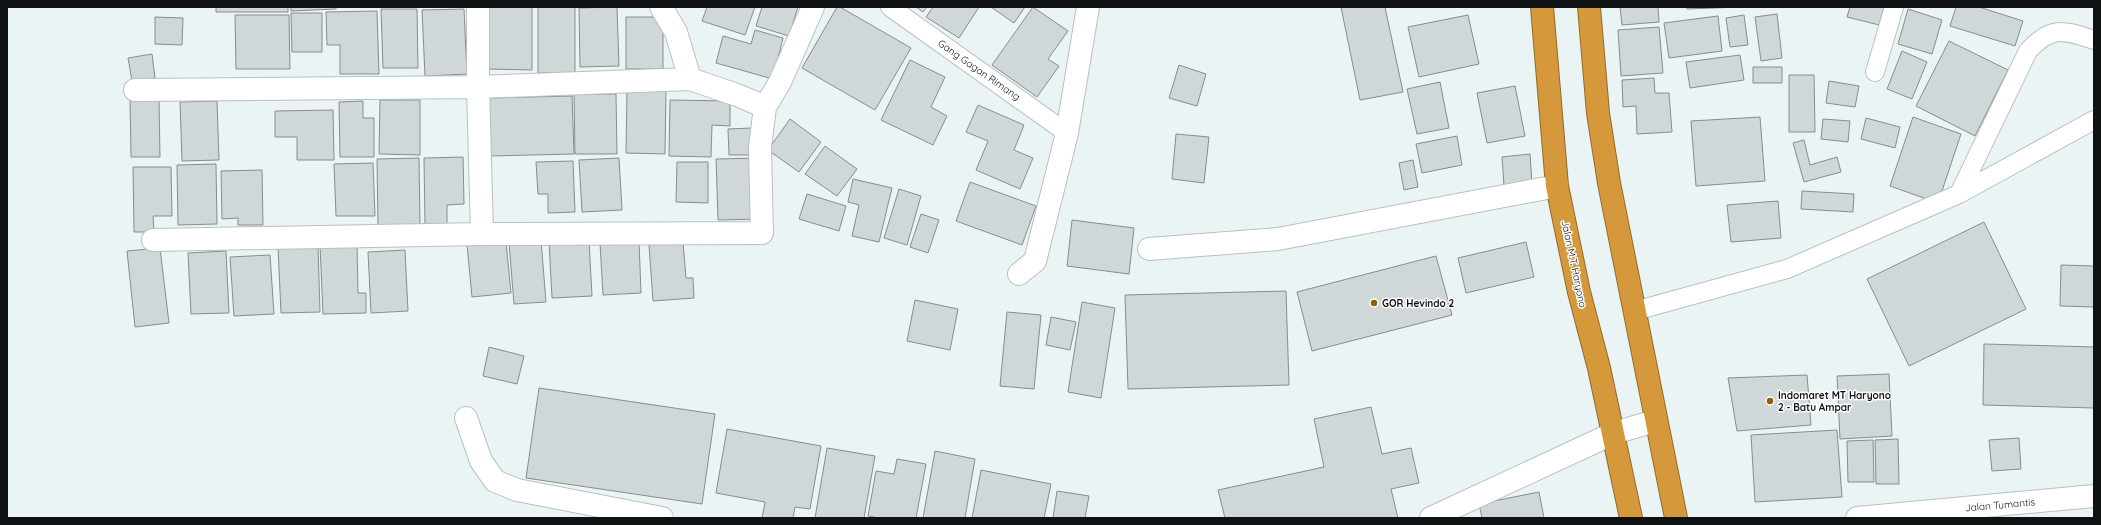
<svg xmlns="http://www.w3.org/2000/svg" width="2101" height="525" viewBox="0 0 2101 525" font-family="Quicksand,sans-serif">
	<rect width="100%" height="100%" fill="#ebf4f5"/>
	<path fill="#cfd7d9" stroke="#868d8f" d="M216,7H288V12H216Z
		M291,7H336V9L291,11Z
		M489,7H532V70L488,69Z
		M538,7H575V73H538Z
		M617,7L619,66L580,67L579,8Z
		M707,7H755L745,35L702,21Z
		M762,7H798L789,36L756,26Z
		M837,7H840L911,48L875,110L802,68Z
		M916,7H927L923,12Z
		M933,7H979L959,38L926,17Z
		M991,7H1025L1014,23Z
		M1033,7L1068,31L1048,59L1059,66L1037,97L992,65Z
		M1341,7H1385L1403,92L1360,100Z
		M1620,7H1658L1659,22L1622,25Z
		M1687,7H1741L1687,9Z
		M1850,7H1884L1879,25L1847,17Z
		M1956,7H1979L2023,21L2015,46L1950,26Z
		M381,9H417L418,68H383Z
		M464,9L467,74L425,76L422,10Z
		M1908,9L1942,20L1932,54L1898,44Z
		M377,11L379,74H340V45H327L326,12Z
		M291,13H322V52H292Z
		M1777,14L1782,58L1761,61L1755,17Z
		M235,15H289L290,69H236Z
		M1468,15L1479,64L1419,77L1408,27Z
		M1744,15L1748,45L1730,47L1726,18Z
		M1718,16L1722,51L1669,58L1664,23Z
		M155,17L183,18L182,45L155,44Z
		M626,17H663V69H626Z
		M1659,27L1663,73L1621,76L1618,30Z
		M755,30L783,38L773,79L716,63L723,36L751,44Z
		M1949,41L2008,70L1975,136L1916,106Z
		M1902,51L1927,62L1912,99L1887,89Z
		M152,54L155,78L132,81L128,58Z
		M1740,55L1744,80L1690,88L1686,62Z
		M910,60L945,77L931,107L947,116L933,145L881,120Z
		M1179,65L1206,74L1197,106L1169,98Z
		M1753,67H1782V83H1753Z
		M1789,75H1814L1815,132H1789Z
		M1654,78L1655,93H1669L1672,132L1637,134L1636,106L1623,107L1622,80Z
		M1829,81L1859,86L1855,107L1826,103Z
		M1440,82L1449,128L1417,134L1407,89Z
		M1515,86L1525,136L1487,143L1477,93Z
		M627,89L666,90L665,154L626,153Z
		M574,94H616L617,154H575Z
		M572,96L574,154L490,156L488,98Z
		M159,99L160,157H131L130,100Z
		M380,100H420V155L379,154Z
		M670,100L730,101V126L712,125L711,157L669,156Z
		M217,101L219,160L182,161L180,102Z
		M363,101V118H374V157H340L339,102Z
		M978,105L1024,125L1014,150L1033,158L1020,189L976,170L988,141L966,132Z
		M333,110L334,160H297V137H275V111Z
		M1760,117L1765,181L1696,186L1691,121Z
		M1913,117L1961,134L1938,203L1890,186Z
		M1866,118L1900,127L1895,148L1861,139Z
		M790,119L821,142L799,172L768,150Z
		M1823,119L1850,121L1848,142L1821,139Z
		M752,128L753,155H729L728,129Z
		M1176,134L1209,137L1204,183L1172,179Z
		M1457,136L1462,165L1422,173L1416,144Z
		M1804,140L1810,165L1837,157L1841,172L1804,182L1793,143Z
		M825,146L857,169L837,196L805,174Z
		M1530,154L1532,184L1504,186L1502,157Z
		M463,157L464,204L447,205V225H425L424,158Z
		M419,158L420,226L378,227L377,159Z
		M619,158L622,210L582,212L579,160Z
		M758,158L760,219L718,220L716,159Z
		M1413,160L1418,187L1404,190L1399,163Z
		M573,161L575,212L548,213V194H538L536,162Z
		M677,162H708V203L676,202Z
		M373,163L375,216H336L334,164Z
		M216,164L217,224L178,225L177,165Z
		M133,167H171L172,216H153L154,232H134Z
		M262,170L263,225H238V218L222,219L221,171Z
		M853,179L892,188L879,242L852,236L859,205L848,202Z
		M970,182L1036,206L1022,245L956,221Z
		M899,189L921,196L907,245L884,238Z
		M1802,191L1854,194L1853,212L1801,209Z
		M807,194L846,206L839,231L799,219Z
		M1778,201L1781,238L1731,242L1727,205Z
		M921,214L939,220L928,253L910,247Z
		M1072,220L1134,228L1129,274L1067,266Z
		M1984,222L2026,309L1909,366L1867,279Z
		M541,240L546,302L514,304L509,243Z
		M589,240L592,296L552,298L549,242Z
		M639,241L641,293L603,295L600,243Z
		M506,242L511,293L472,297L467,245Z
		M683,242L686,278H693L694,298L653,301L649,245Z
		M1526,242L1534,277L1466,293L1458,258Z
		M357,244L358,293H366V313L323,314L320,245Z
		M318,246L320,312L281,313L278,247Z
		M160,248L169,323L135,327L127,251Z
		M405,250L408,311L371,313L368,252Z
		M226,251L229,313L191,314L188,253Z
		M270,255L274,314L234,316L230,257Z
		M1436,256L1452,315L1312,351L1297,292Z
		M2061,265L2094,266V307L2060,306Z
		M1286,291L1289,385L1128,389L1125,295Z
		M915,300L958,309L950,350L907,341Z
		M1082,302L1115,308L1101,398L1068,392Z
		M1007,312L1041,315L1034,389L1000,386Z
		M1051,317L1076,322L1070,350L1046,345Z
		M1984,344L2094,347V408L1983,405Z
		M489,347L524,356L517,384L483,376Z
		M1889,374L1892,436L1840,439L1837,376Z
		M1807,375L1811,425L1737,431L1728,378Z
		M539,388L715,414L702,504L526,478Z
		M1371,407L1382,454L1411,448L1419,483L1391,489L1398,518H1225L1218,490L1324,467L1314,419Z
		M727,429L821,446L810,509L795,507L793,518H762L765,502L716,493Z
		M1837,430L1842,497L1755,502L1751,435Z
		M2019,438L2021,469L1992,471L1989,440Z
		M1898,439L1899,484H1876L1875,440Z
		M1873,440L1874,482H1848L1847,441Z
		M827,448L875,456L864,518H815Z
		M935,451L975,459L965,518H923Z
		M897,459L926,464L916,518H879L868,516L876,471L894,474Z
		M981,470L1051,484L1044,518H972Z
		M1057,491L1089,496L1085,518H1053Z
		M1539,492L1544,518H1482L1479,504Z"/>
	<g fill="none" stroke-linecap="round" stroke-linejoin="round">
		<g stroke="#b9c0c2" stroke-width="20">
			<path id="lane" d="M890,7L1067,133
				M1875,72L1894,7
				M1959,194L2028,51C2052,25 2063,30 2094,40
				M1635,311L1787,269L1959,194L2094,120"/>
		</g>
		<g stroke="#b9c0c2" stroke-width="24">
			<path id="street" d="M661,7L676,32L690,79
				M135,90L478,87L690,79L737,95L765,107L760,147L762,233L482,234L478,87V7
				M765,107L780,82L813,7
				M153,240L482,234
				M1149,249L1278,239L1557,186
				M1019,274L1035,261L1067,133L1088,7
				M466,418L481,461L495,481L517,490L662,518
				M1431,518L1614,433L1655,421
				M1857,518L2094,496"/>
		</g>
		<g stroke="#906a2d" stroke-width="24">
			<path id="highway" d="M1542,7L1557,186L1579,292L1599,368L1631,518
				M1589,7L1598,113L1609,183L1676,518"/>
		</g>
		<use href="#lane" stroke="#fff" stroke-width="18"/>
		<use href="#street" stroke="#fff" stroke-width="22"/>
		<use href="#highway" stroke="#d5993c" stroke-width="22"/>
	</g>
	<g fill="#8e5f09" stroke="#fff" stroke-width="1.5">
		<circle cx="1374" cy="303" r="4"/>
		<circle cx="1770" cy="401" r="4"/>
	</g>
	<g text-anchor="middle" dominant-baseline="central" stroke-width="3" stroke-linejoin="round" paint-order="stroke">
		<g font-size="10" fill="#0f1212" stroke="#fff">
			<text transform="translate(979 70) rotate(35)">Gang Gagan Rimang</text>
			<text transform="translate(1574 264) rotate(78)">Jalan M.T. Haryono</text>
			<text transform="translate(2000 505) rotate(-5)">Jalan Tumantis</text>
		</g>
		<g font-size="10" font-weight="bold" fill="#0f1212" stroke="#fff" text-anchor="start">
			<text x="1382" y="303">GOR Hevindo 2</text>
			<text x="1778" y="395">Indomaret MT Haryono<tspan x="1778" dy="12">2 - Batu Ampar</tspan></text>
		</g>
	</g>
	<rect width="2101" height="525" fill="none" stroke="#0f1212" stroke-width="16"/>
</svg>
